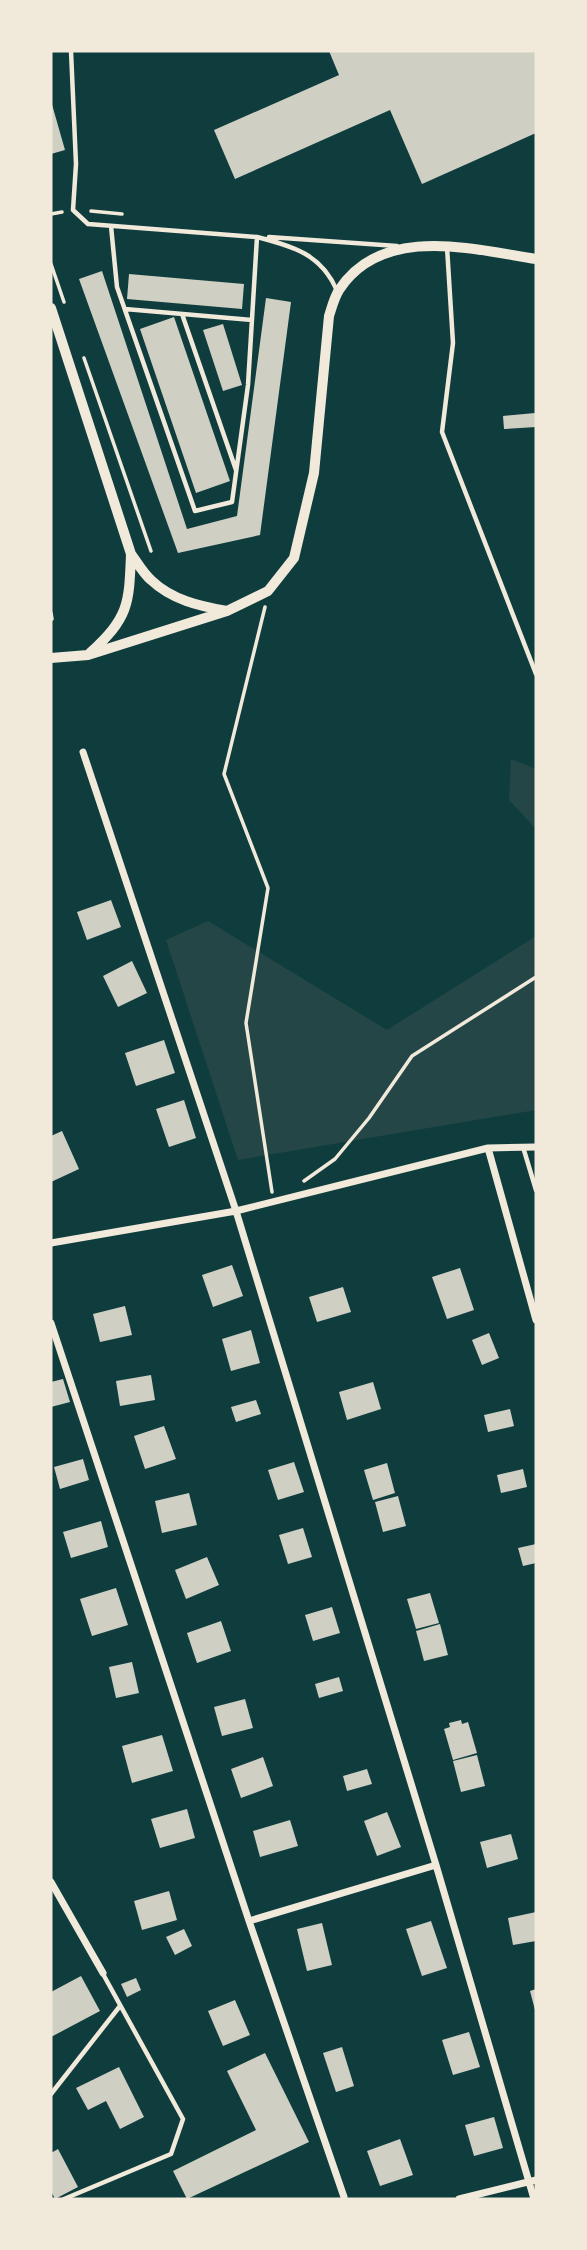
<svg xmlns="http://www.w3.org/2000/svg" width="587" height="2250" viewBox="0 0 587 2250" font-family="Lato,sans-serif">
	<rect width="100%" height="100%" fill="#0f3d3e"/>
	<path fill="#244646" d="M511,759L536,769V829L509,800Z
		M208,921L387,1030L536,936V1110L238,1160L166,940Z"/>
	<path fill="#cfcfc3" d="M329,51H536V133L422,184L390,110L235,179L214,130L339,75Z
		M51,101L65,150L51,154Z
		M102,271L187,529L237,516L266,298L291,302L260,535L178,553L79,279Z
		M129,274L244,284L242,309L127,299Z
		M174,317L230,481L196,493L140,329Z
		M223,324L242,385L223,391L203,330Z
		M535,413L536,427L504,429L503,416Z
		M111,900L121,927L87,940L77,912Z
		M132,961L147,993L118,1007L103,976Z
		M164,1040L175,1073L136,1086L125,1053Z
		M184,1100L196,1138L169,1147L156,1109Z
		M62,1131L79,1169L51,1182V1136Z
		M232,1265L243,1296L213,1307L202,1275Z
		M460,1268L474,1310L447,1319L432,1277Z
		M343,1287L351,1312L317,1322L309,1297Z
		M125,1306L132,1335L100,1342L93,1314Z
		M251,1330L260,1363L231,1371L222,1339Z
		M489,1333L499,1358L482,1365L472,1340Z
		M151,1375L155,1400L120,1406L116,1381Z
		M63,1379L70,1402L51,1407V1382Z
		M373,1382L381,1409L347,1420L339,1392Z
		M256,1400L261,1414L236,1422L231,1407Z
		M510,1409L514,1426L488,1432L484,1415Z
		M164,1426L176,1459L145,1469L134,1436Z
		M83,1459L89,1480L60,1489L54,1467Z
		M294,1462L304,1492L278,1500L268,1470Z
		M387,1463L395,1493L373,1500L364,1470Z
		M523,1469L527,1487L501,1493L497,1475Z
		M189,1493L197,1525L162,1533L155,1501Z
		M398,1496L406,1526L383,1532L375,1502Z
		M101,1521L108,1547L71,1558L63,1532Z
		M303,1528L312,1557L288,1564L279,1535Z
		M536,1544V1563L523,1566L518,1548Z
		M207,1557L219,1585L186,1599L175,1570Z
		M116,1588L128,1625L92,1636L80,1599Z
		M430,1593L439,1623L416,1629L407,1599Z
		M332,1607L340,1633L313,1641L305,1615Z
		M221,1621L231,1651L197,1663L187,1633Z
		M440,1624L448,1655L424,1661L416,1631Z
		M132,1662L139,1693L116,1698L109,1667Z
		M339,1677L343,1691L319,1698L315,1684Z
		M245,1699L253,1728L222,1736L214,1707Z
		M461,1720L462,1724L468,1722L477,1753L453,1760L444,1729L450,1727L449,1723Z
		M162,1735L173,1771L132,1783L122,1746Z
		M477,1755L485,1786L461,1792L453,1761Z
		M263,1757L273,1786L241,1798L231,1769Z
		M367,1769L372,1784L347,1791L343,1776Z
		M187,1809L195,1838L160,1848L151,1819Z
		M387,1812L401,1847L377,1856L364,1821Z
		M290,1820L298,1846L260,1857L253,1831Z
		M511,1834L518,1859L487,1868L480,1842Z
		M169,1891L177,1920L142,1930L134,1901Z
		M536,1912V1941L513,1945L508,1918Z
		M431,1921L447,1968L422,1976L406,1929Z
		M322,1923L332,1965L307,1971L297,1929Z
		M184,1929L192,1946L175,1955L166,1937Z
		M81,1976L100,2011L51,2037V1992Z
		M136,1978L141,1990L127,1997L121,1984Z
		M536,1989V2010H535L530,1991Z
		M235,2000L250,2035L223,2046L208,2011Z
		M469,2032L480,2067L453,2075L442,2040Z
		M342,2047L354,2086L336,2092L323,2053Z
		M265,2053L309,2142L187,2199L173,2171L256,2130L227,2071Z
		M119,2067L144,2117L120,2129L106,2101L88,2110L76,2088Z
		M494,2117L503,2148L474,2156L465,2125Z
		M400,2139L413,2175L380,2186L367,2151Z
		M58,2149L78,2187L55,2199L51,2191V2153Z"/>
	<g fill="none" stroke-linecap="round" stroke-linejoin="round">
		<path stroke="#f1e9da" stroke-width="3.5" d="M91,211L122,214
			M51,214L62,212
			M51,264L64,302
			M84,358L151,551
			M265,607L224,774L268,888L246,1023L272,1192
			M51,613L52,619
			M304,1181L335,1159L369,1118L412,1056L536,977"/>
		<path stroke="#f1e9da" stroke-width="4.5" d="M71,51L76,164L73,210L88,224L257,237
			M111,226L117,287L195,511L232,502L248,385L257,237C292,246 322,254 337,291
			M269,237L397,246
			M447,247L453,343L442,432L536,674
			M125,309L252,320
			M182,314L236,470
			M523,1147L536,1190
			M51,2094L120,2006
			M64,2199L171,2154L183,2119L103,1974"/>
		<path stroke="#f1e9da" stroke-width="7" d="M83,752L236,1211L436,1865L534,2199
			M488,1148L536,1320
			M51,1243L236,1211L488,1148L536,1147
			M51,1323L249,1921L344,2197
			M51,1882L103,1973
			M249,1921L436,1865
			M459,2199L536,2180"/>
		<path stroke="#f1e9da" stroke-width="10" d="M51,308L131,554C129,605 129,617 90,653
			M131,554C137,562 143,573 151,580C172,600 199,606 227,611
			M51,658L88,655L227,611L268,591L294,558L314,473L329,316C332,307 334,298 339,290C382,224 472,249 536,259"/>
	</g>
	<rect width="587" height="2250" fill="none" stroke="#f1e9da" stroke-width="105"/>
</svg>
